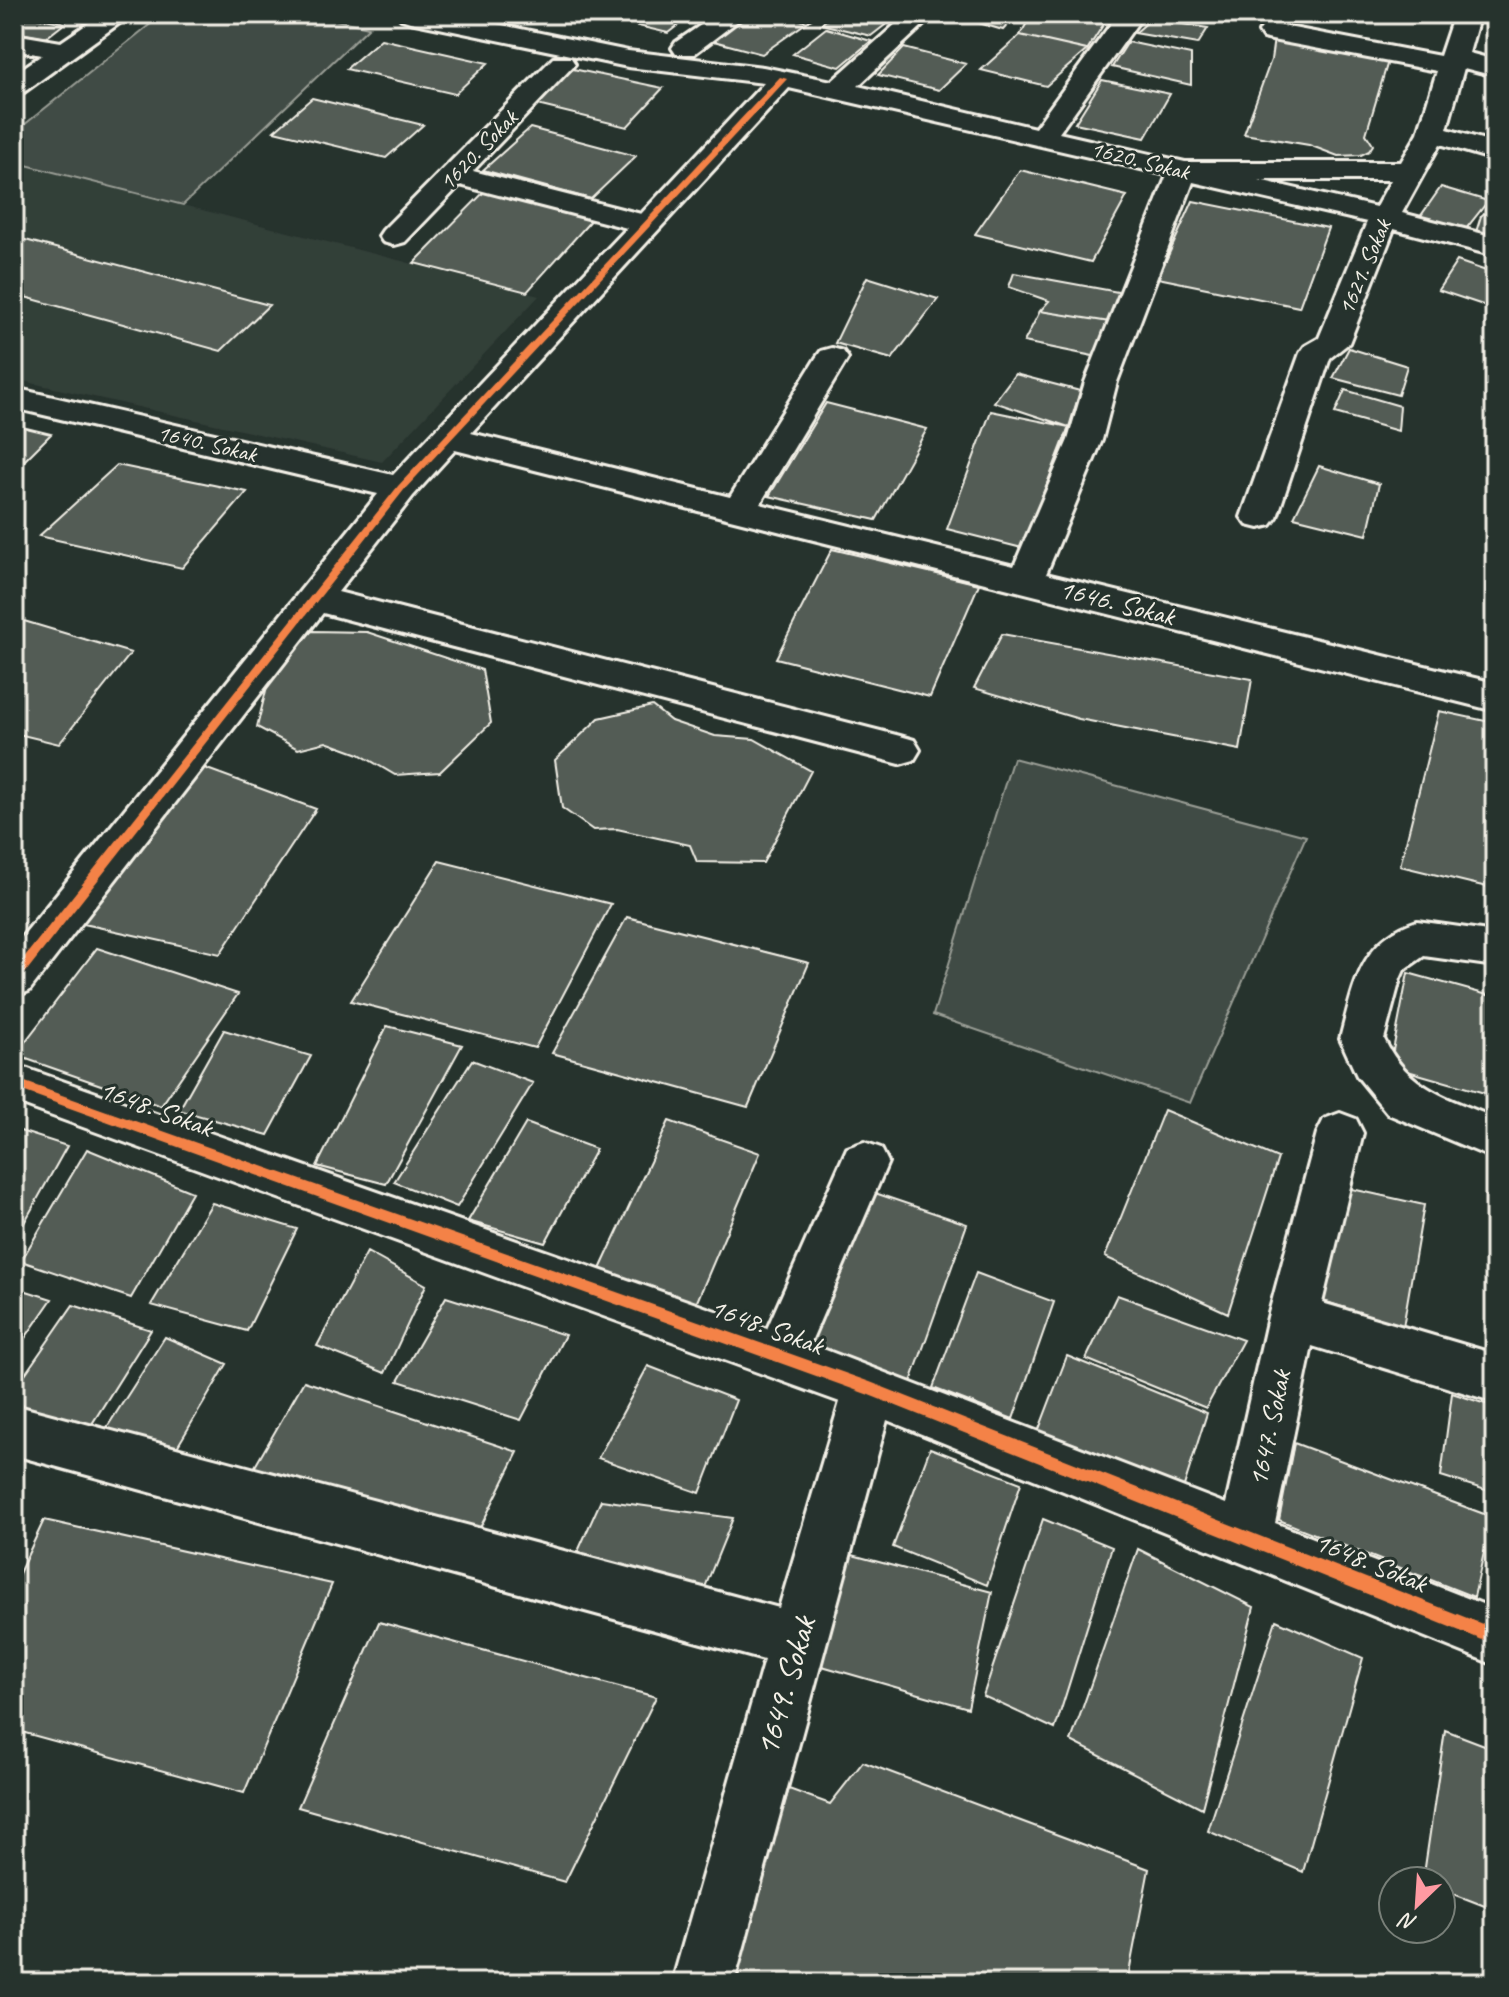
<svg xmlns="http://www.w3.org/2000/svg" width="1509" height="1997" viewBox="0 0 1509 1997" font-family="Caveat,sans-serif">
	<rect width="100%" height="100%" fill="#26332d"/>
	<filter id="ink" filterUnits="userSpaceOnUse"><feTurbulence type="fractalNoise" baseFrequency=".0125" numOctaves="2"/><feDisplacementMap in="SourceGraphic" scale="16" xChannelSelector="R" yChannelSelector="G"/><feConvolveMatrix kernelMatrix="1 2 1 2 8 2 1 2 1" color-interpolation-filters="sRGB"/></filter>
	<g filter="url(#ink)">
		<path fill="#333f39" d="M14,162L539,296L382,462L14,379Z"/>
		<path fill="#414b45" stroke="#9a9e96" stroke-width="2" d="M163,14H307L369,27L183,205L14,162V133Z
			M1013,758L1306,836L1190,1103L933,1015Z"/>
		<path fill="#525c55" stroke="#f4f1e8" stroke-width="2" d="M632,14H669L686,19L668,33L621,22Z
			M748,14H781L807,22L762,54L710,40Z
			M781,14H819L807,22Z
			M834,14H860L889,22L871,36L821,24Z
			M860,14H899L889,22Z
			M948,14H992L1012,20L1003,30Z
			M1032,14H1085L1107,19L1087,50L1020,35Z
			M30,16L65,23L46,38L14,32V26Z
			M1151,19L1208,28L1198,44L1135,33Z
			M826,28L871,41L840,67L793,54Z
			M1020,35L1087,50L1046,86L981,70Z
			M1274,38L1389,58L1366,134L1373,145L1369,151L1361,155L1338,156L1309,145L1244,134L1271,60Z
			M381,39L488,63L455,94L346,69Z
			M1128,42L1191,55V85L1112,67Z
			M904,48L966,64L939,90L878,75Z
			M573,69L663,88L627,127L529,103Z
			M1102,80L1170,94L1145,138L1075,123Z
			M312,98L423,125L386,158L274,131Z
			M530,128L636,156L591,199L483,170Z
			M1020,170L1127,196L1091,262L975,234Z
			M1441,187L1488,201L1465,230L1420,217Z
			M486,190L595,216L527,292L414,263Z
			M1193,201L1328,228L1299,307L1158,278Z
			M1491,207L1495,208V238L1476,232L1481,216Z
			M14,237L269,305L221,351L14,294Z
			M1457,261L1495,274V309L1438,290Z
			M1014,273L1129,294L1116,323L1040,311L1049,301L1009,287Z
			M867,277L938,299L892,359L835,343Z
			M1040,311L1116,323L1098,357L1024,342Z
			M1349,348L1407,366L1398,395L1333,378Z
			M1015,374L1080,391L1069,427L994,402Z
			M1345,390L1400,406L1398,431L1335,413Z
			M826,403L927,429L876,520L769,496Z
			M991,411L1069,427L1022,548L947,529Z
			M14,425L51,434L14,471Z
			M117,465L247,492L182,568L39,536Z
			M1319,466L1379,484L1367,535L1294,517Z
			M832,549L979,584L930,697L776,658Z
			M14,618L131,653L59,744L14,733Z
			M312,631L367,632L482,670L491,723L440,772L395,775L359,754L326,742L298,749L257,727L271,670Z
			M1002,634L1252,679L1240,750L1079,719L974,688Z
			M652,706L671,721L715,736L754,739L811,771L763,863L697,862L690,845L617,829L593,830L562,808L555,760L599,718Z
			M1439,711L1495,723V889L1400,866Z
			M199,766L316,809L220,954L75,922Z
			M439,861L611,904L535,1048L351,1001Z
			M627,917L809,963L748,1107L552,1053Z
			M97,948L238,994L161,1106L15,1055Z
			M1408,973L1495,997V1096L1390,1066Z
			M387,1026L462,1045L386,1184L317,1166Z
			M224,1030L311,1056L268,1135L179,1110Z
			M472,1060L533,1083L457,1207L394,1182Z
			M1164,1110L1278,1158L1228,1313L1105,1257Z
			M669,1121L760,1153L693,1311L595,1280Z
			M526,1123L596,1149L545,1243L468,1221Z
			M14,1129L67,1146L14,1241Z
			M87,1149L192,1192L131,1298L21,1261Z
			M1343,1187L1424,1205L1403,1327L1314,1298Z
			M872,1192L967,1224L906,1396L805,1360Z
			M212,1203L297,1229L247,1331L151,1305Z
			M367,1252L426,1285L385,1373L317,1346Z
			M976,1273L1054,1302L1013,1419L933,1388Z
			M14,1287L52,1299L14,1354Z
			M1117,1295L1243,1340L1206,1408L1086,1359Z
			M446,1297L565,1335L521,1420L398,1381Z
			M73,1305L151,1330L90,1427L14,1409V1390Z
			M165,1337L227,1364L176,1449L102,1435Z
			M1067,1356L1207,1413L1178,1505L1033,1445Z
			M648,1366L736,1400L700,1493L598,1458Z
			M304,1381L518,1452L477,1534L250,1475Z
			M1452,1393L1495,1407V1493L1441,1476Z
			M1294,1443L1492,1517L1474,1597L1279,1520Z
			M930,1448L1021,1483L987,1585L893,1547Z
			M601,1500L733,1518L697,1607L575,1558Z
			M1043,1519L1112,1547L1055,1729L983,1696Z
			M44,1520L332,1584L244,1793L14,1730V1584Z
			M1138,1549L1254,1607L1202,1808L1071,1741Z
			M841,1552L992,1592L968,1708L815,1664Z
			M1276,1620L1363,1658L1303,1872L1208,1831Z
			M379,1622L656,1697L565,1882L298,1807Z
			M1445,1730L1495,1749V1910L1441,1889V1881H1423Z
			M863,1762L1149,1869L1127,1983H727L789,1789L830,1804Z"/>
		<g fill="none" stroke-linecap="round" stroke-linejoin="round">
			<g stroke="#f4f1e8" stroke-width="6">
				<path id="minor" d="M102,14H132L24,92L14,94V74L42,55L14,50V34L61,42Z
					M397,14H448L628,51L763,67L832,81L907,14H935L858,86L1035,128L1118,14H1144L1059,133L1185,162H1401L1418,133L1437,71L1272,40L1263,38L1259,32L1263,26L1272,24L1440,56L1454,14H1480L1469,53L1495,60V76L1464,68L1447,129L1495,143V160L1440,144L1402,213L1495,237V256L1394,229L1349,343L1330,358L1277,517L1271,525L1259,528L1247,525L1241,517L1300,353L1305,346L1319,338L1367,222L1193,182L1117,382L1102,440L1046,574L1495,683V711L455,450L413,496L338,592L900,736L914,740L920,750L914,760L900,764L323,613L29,991L14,997V947L378,494L14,408V388L393,475L627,228L460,185L405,242L394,245L383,242L379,236L383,230L553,58H571L575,64L473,171L641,214L764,83L628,67L410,22L401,19ZM789,88L1167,175L1085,382L1068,440L1014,566L760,504L848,358L843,351L832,348L821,351L816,358L730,497L471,433ZM1259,180H1391L1376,207Z
					M717,14H747L694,54H676L672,48L676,42Z
					M1417,921L1495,932V966L1424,956L1404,970L1400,979L1384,1039C1408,1089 1448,1098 1495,1118V1159L1388,1114L1357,1076L1340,1039C1354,987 1359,940 1417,921Z
					M14,1064L767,1329L847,1148L864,1142L881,1148L888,1162L810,1344L1226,1504L1268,1317L1317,1133L1324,1119L1340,1113L1356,1119L1363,1133L1322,1303L1495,1354V1402L1312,1346L1275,1523L1495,1609V1665L887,1420L734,1983H672L764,1660L14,1455V1405L779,1608L840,1402L14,1102Z"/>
			</g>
			<use href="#minor" fill="#26332d" fill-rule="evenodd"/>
			<g stroke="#26332d" stroke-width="5">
				<path id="cycleway" d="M780,77L787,79L404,490L18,982L14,984V970L398,486Z
					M14,1078L870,1382L1495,1629V1645L869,1395L14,1088Z"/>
			</g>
			<use href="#cycleway" fill="#f48246" fill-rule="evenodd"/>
		</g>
	</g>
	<g text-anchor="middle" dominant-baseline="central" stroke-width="6" stroke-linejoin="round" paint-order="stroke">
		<g font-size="24" fill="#f4f1e8" stroke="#26332d">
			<text transform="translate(478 150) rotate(-46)">1620. Sokak</text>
			<text transform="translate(1140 160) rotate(14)">1620. Sokak</text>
			<text transform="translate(1364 267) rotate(-67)">1621. Sokak</text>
			<text transform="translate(207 443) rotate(13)">1640. Sokak</text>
		</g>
		<g font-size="28" fill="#f4f1e8" stroke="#26332d">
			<text transform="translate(1117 602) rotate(14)">1646. Sokak</text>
			<text transform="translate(156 1108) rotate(20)">1648. Sokak</text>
			<text transform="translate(767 1326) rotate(20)">1648. Sokak</text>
			<text transform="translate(1269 1428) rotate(-78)">1647. Sokak</text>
			<text transform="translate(1371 1562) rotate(22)">1648. Sokak</text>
		</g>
		<g font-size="34" fill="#f4f1e8" stroke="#26332d">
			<text transform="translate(785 1686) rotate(-74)">1649. Sokak</text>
		</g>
	</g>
	<rect width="1509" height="1997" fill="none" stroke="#26332d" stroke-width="48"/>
	<rect x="24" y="24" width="1461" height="1949" fill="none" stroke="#f4f1e8" stroke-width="3" filter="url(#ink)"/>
	<g transform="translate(1417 1905) rotate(205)"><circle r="38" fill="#26332d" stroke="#787f78" stroke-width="2"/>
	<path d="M0-6L14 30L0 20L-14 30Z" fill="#ff9aa2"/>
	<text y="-12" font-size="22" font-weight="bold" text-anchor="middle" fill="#f4f1e8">N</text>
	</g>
</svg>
